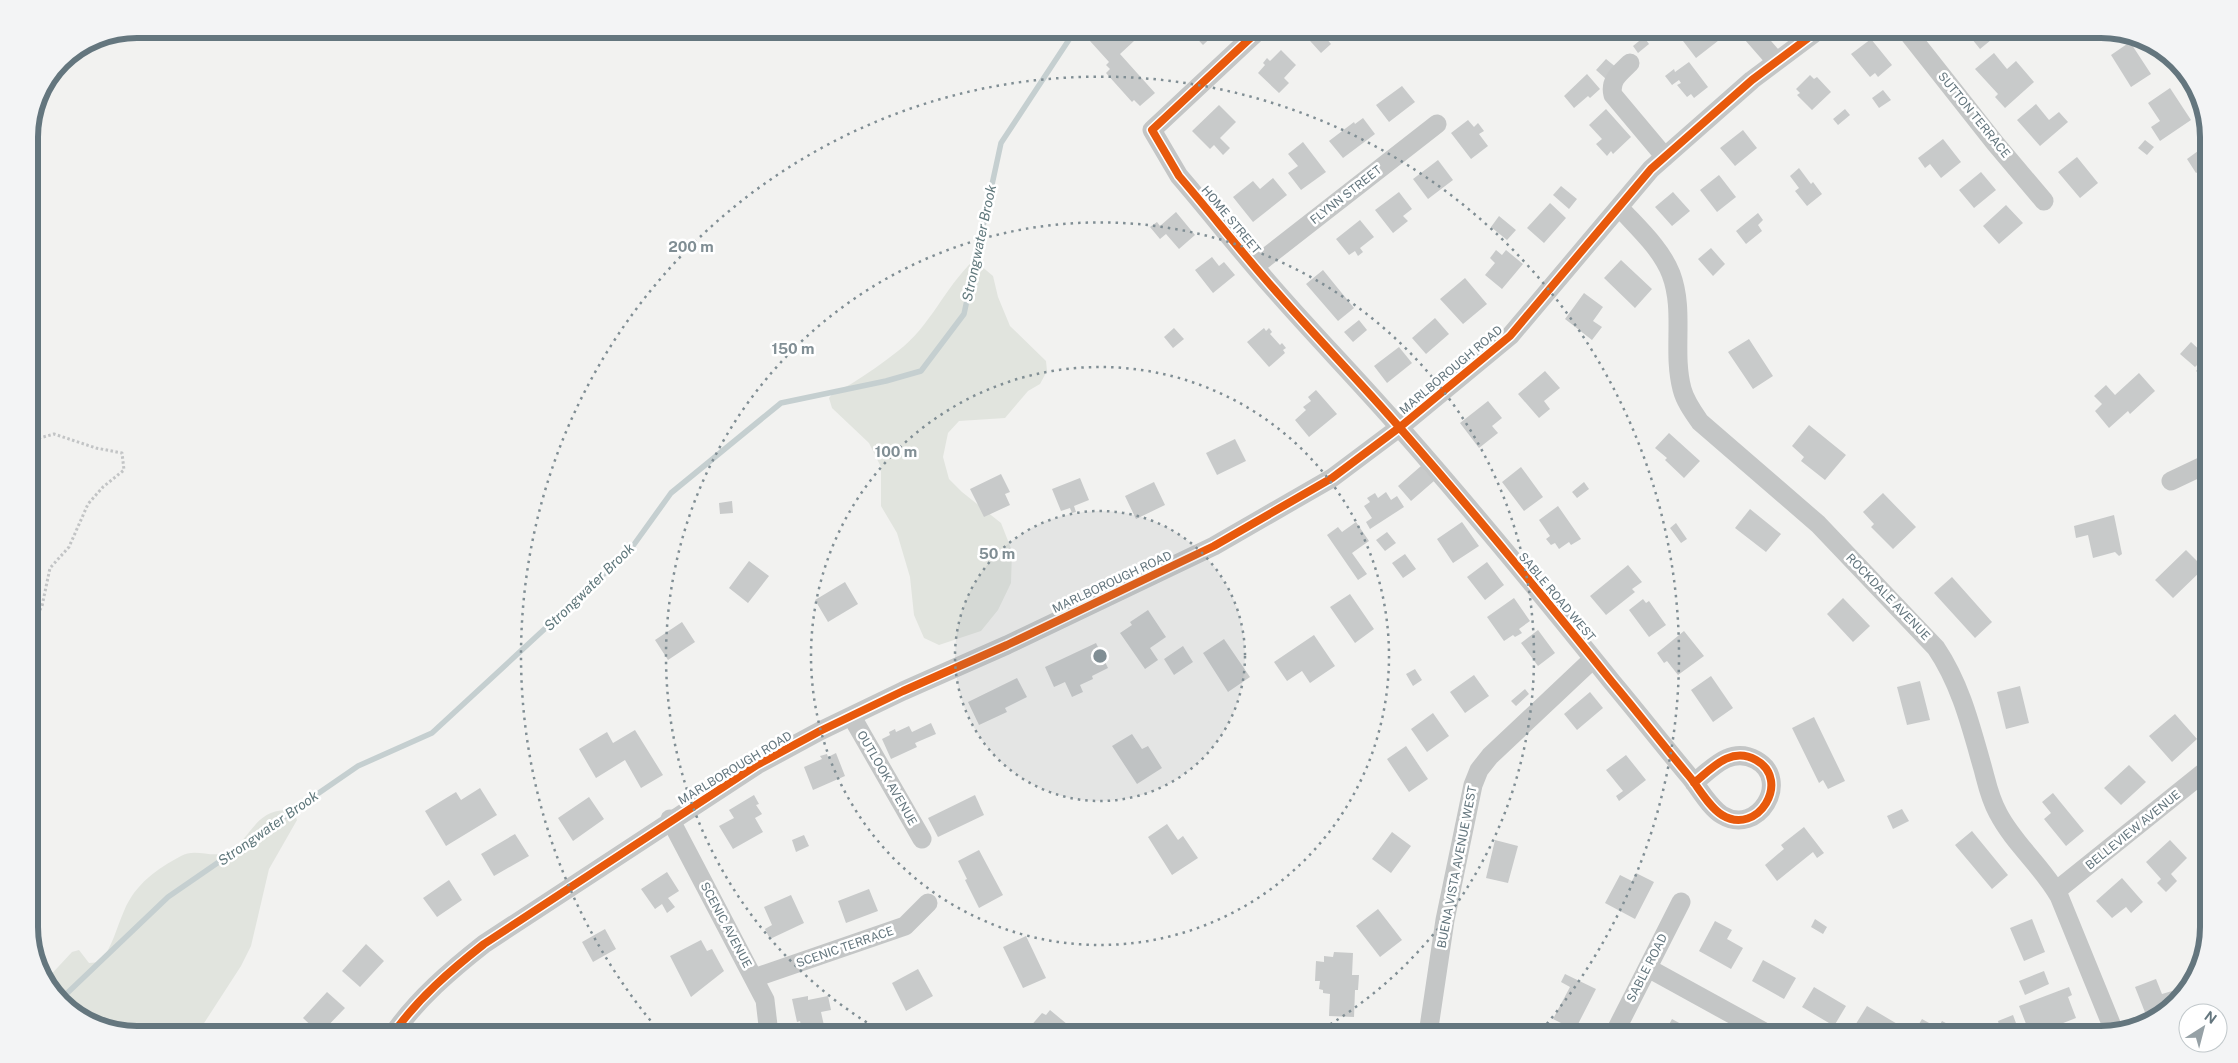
<svg xmlns="http://www.w3.org/2000/svg" width="2238" height="1063" viewBox="0 0 2238 1063" font-family="'Public Sans',sans-serif">
	<rect width="100%" height="100%" fill="#f2f2f0"/>
	<path fill="#e1e4de" d="M974,260L993,276L998,297L1010,326L1046,361L1047,371L1040,384L1028,391L1005,418L959,421L948,433L943,457L949,479L962,492L1001,523L1012,551L1011,583L998,610L981,631L939,645L924,638L914,615L910,577L897,533L881,506V467L869,443L832,408L829,398C835,390 842,389 851,384C867,374 883,363 898,351C931,326 944,288 974,260Z
		M286,810L295,815L297,820L269,869L251,946L241,966L197,1034H136L89,1023L47,987L45,981L72,952L79,950L89,963L100,962C113,946 116,929 124,911C135,884 157,869 181,856C196,847 214,860 229,851C252,838 254,811 286,810Z"/>
	<g fill="none" stroke-linecap="round" stroke-linejoin="round">
		<path stroke="#c5cfd0" stroke-width="5.5" d="M61,999L168,897L358,766L432,733L630,550L671,493L781,403L886,381L921,371L964,314L1001,143L1076,29"/>
	</g>
	<path fill="#c8caca" d="M1104,29H1123L1134,41L1120,54L1155,93L1140,106L1134,100L1132,102L1106,73L1110,69L1106,65L1109,62L1090,41Z
		M1188,29H1220L1203,45Z
		M1304,29H1336L1326,38L1331,44L1321,53L1301,31Z
		M1694,29H1716L1723,37L1696,58L1680,37L1689,30L1690,32Z
		M1983,30L1991,40L1980,49L1972,39Z
		M1644,37L1649,44L1638,53L1633,46Z
		M1871,39L1892,65L1878,77L1875,73L1870,77L1851,54Z
		M2130,42L2151,74L2131,87L2111,55Z
		M1281,50L1296,65L1284,78L1289,83L1279,93L1258,73L1265,65L1263,63L1267,58L1270,61Z
		M1994,53L2007,69L2016,61L2034,82L2005,108L1995,97L1998,94L1975,69Z
		M1606,59L1617,68L1606,79L1596,70Z
		M1689,62L1708,87L1694,98L1691,94L1687,97L1677,85L1681,83L1679,80L1672,85L1665,76L1674,69L1675,72Z
		M1587,74L1600,89L1590,98L1588,96L1574,108L1564,96Z
		M1810,75L1814,79L1817,77L1831,92L1812,110L1797,95L1800,93L1796,89Z
		M1402,86L1415,102L1389,122L1376,105Z
		M2170,88L2191,120L2160,141L2151,127L2160,121L2148,103Z
		M1883,90L1891,100L1879,108L1872,98Z
		M2036,104L2049,120L2059,112L2068,122L2040,146L2017,120Z
		M1219,105L1236,122L1220,138L1230,148L1223,155L1214,145L1210,149L1192,131Z
		M1606,109L1631,137L1613,154L1611,151L1607,156L1596,144L1602,139L1589,125Z
		M1845,109L1850,115L1838,125L1833,119Z
		M1363,118L1375,134L1343,158L1329,141L1354,122L1355,124Z
		M1468,120L1474,127L1478,123L1484,131L1479,134L1488,146L1471,159L1451,133Z
		M1743,130L1757,148L1735,166L1720,148Z
		M1943,139L1961,162L1941,178L1930,164L1925,168L1918,158Z
		M2145,140L2154,147L2147,155L2138,148Z
		M1303,142L1326,172L1301,190L1288,173L1298,166L1288,154Z
		M2209,143V182L2201,170L2196,173L2187,159Z
		M2077,157L2098,183L2080,198L2058,172Z
		M1438,160L1453,180L1428,199L1413,179Z
		M1799,168L1811,184L1813,182L1822,194L1807,206L1795,191L1799,188L1790,176Z
		M1981,172L1996,190L1974,208L1959,190Z
		M1719,175L1736,197L1717,212L1700,190Z
		M1273,178L1287,195L1253,222L1233,197L1253,181L1260,189Z
		M1561,186L1577,199L1569,209L1553,195Z
		M1399,192L1412,209L1403,216L1408,221L1393,233L1375,210Z
		M1673,192L1690,211L1672,226L1655,207Z
		M1550,203L1566,218L1544,243L1527,228Z
		M2006,205L2023,223L1999,244L1983,226Z
		M1176,212L1195,235L1179,249L1166,234L1160,239L1150,227L1157,222L1160,226Z
		M1758,213L1763,220L1758,225L1762,231L1746,244L1736,231Z
		M1499,216L1516,230L1507,240L1491,227Z
		M1360,220L1374,237L1360,248L1363,252L1358,256L1355,251L1349,255L1336,239Z
		M1711,248L1725,264L1713,276L1698,259Z
		M1496,250L1502,255L1506,250L1523,264L1502,289L1485,275L1495,263L1490,258Z
		M1212,257L1219,266L1224,262L1235,275L1213,293L1195,270Z
		M1621,260L1652,289L1635,308L1604,278Z
		M1323,270L1354,308L1338,321L1306,284Z
		M1465,278L1487,304L1463,324L1440,299Z
		M1584,293L1603,307L1593,321L1602,327L1592,340L1565,319Z
		M1435,318L1449,334L1426,354L1412,338Z
		M1359,320L1367,330L1353,342L1344,332Z
		M1174,328L1184,339L1173,348L1164,337Z
		M1264,328L1266,331L1269,328L1272,332L1270,334L1280,345L1282,343L1286,348L1283,350L1285,353L1269,367L1247,342Z
		M1749,339L1773,376L1753,389L1728,352Z
		M2191,342L2206,356L2195,367L2180,354Z
		M1399,347L1412,363L1387,383L1374,366Z
		M2209,356V383L2196,371Z
		M1545,371L1560,388L1544,401L1550,409L1539,418L1518,394Z
		M2139,373L2155,391L2130,414L2128,411L2109,428L2095,411L2102,404L2094,396L2106,385L2115,395Z
		M1316,390L1337,414L1309,437L1295,420L1306,410L1303,407L1311,401L1308,397Z
		M1488,401L1502,418L1492,426L1498,433L1479,448L1460,423Z
		M1809,425L1846,455L1825,480L1801,461L1804,457L1792,446Z
		M1669,433L1700,461L1684,478L1665,460L1667,458L1655,448Z
		M1235,439L1246,461L1217,475L1206,453Z
		M1421,466L1434,481L1411,501L1398,486Z
		M1521,467L1543,497L1524,511L1502,482Z
		M1001,474L1010,492L1005,494L1010,505L984,517L970,489Z
		M1080,478L1089,500L1074,506L1076,512L1072,513L1070,508L1061,511L1052,489Z
		M1154,482L1165,505L1136,519L1125,496Z
		M1584,482L1589,489L1577,498L1572,492Z
		M1386,492L1391,500L1397,496L1404,507L1370,529L1366,522L1372,518L1364,506L1370,502L1367,498L1375,493L1378,498Z
		M1883,493L1916,527L1893,549L1871,527L1874,524L1863,512Z
		M732,501L733,513L720,514L719,503Z
		M1558,506L1581,539L1571,545L1569,542L1559,549L1555,543L1551,545L1546,539L1550,536L1539,520Z
		M1750,509L1781,534L1766,552L1735,528Z
		M2114,515L2122,554L2119,556L2115,552L2093,558L2088,535L2076,538L2074,526Z
		M1356,522L1369,541L1352,553L1367,574L1358,580L1327,535L1338,527L1342,532Z
		M1462,522L1479,546L1453,563L1437,539Z
		M1676,523L1687,539L1681,543L1670,528Z
		M1387,532L1396,543L1385,551L1376,540Z
		M2186,550L2204,568L2173,598L2155,580Z
		M1405,554L1416,569L1403,578L1392,563Z
		M749,561L769,576L748,603L729,588Z
		M1487,562L1504,585L1485,600L1467,577Z
		M1628,565L1642,582L1632,589L1635,592L1606,615L1590,596Z
		M1952,577L1992,622L1975,638L1934,593Z
		M845,582L858,604L828,622L815,600Z
		M1350,594L1374,629L1355,643L1330,607Z
		M1514,598L1530,621L1519,629L1522,633L1515,637L1513,635L1504,641L1487,617Z
		M1843,598L1870,626L1853,642L1827,614Z
		M1643,599L1646,603L1649,601L1666,625L1649,637L1629,610Z
		M1148,610L1166,637L1150,648L1158,660L1145,669L1120,633L1132,625L1130,622Z
		M682,622L695,642L668,660L655,640Z
		M1538,630L1555,653L1538,666L1521,643Z
		M1684,631L1704,656L1678,675L1667,661L1664,663L1657,653Z
		M1314,635L1335,666L1310,683L1302,671L1287,681L1274,662Z
		M1224,639L1250,677L1228,692L1203,653Z
		M1096,643L1108,668L1092,676L1093,679L1080,685L1083,692L1072,697L1065,682L1054,687L1045,667Z
		M1183,646L1193,662L1174,675L1164,659Z
		M1415,669L1422,680L1413,686L1406,674Z
		M1474,675L1489,696L1465,713L1450,692Z
		M1711,676L1733,708L1713,722L1691,690Z
		M1017,678L1027,697L1005,708L1007,712L979,725L968,702Z
		M1920,681L1930,720L1907,725L1897,687Z
		M2020,686L2029,723L2006,729L1997,692Z
		M1525,689L1529,694L1516,706L1511,701Z
		M1590,692L1603,708L1577,730L1564,714Z
		M1433,713L1449,736L1427,752L1411,729Z
		M2175,714L2197,739L2172,762L2149,736Z
		M1814,717L1845,781L1828,789L1823,780L1819,783L1792,728Z
		M931,723L936,734L915,743L917,747L891,759L882,739L890,735L889,732L895,729L896,732L909,726L912,732Z
		M635,730L663,775L641,788L625,760L596,778L579,749L607,732L613,743Z
		M1132,734L1142,749L1148,746L1162,768L1137,784L1112,746Z
		M1406,746L1428,779L1409,792L1387,759Z
		M836,753L845,776L813,790L804,767L822,759L820,756L827,754L828,757Z
		M1626,755L1646,780L1619,801L1616,796L1623,791L1606,770Z
		M2129,765L2146,782L2121,805L2104,788Z
		M480,788L497,815L446,846L425,811L456,792L461,800Z
		M2053,793L2084,831L2066,846L2044,819L2051,813L2042,802Z
		M754,795L759,804L756,805L762,814L755,818L763,832L733,849L719,826L734,818L729,810Z
		M975,795L984,815L938,837L928,818Z
		M589,797L604,819L573,841L558,818Z
		M2209,808V829L2198,817Z
		M1902,809L1909,821L1893,829L1887,816Z
		M1167,824L1178,840L1183,836L1198,858L1172,875L1148,837Z
		M1804,827L1824,853L1817,858L1813,852L1777,881L1765,865L1784,849L1781,845Z
		M1972,831L2008,875L1992,889L1955,845Z
		M1392,832L1411,846L1391,873L1372,859Z
		M515,834L529,856L494,876L481,854Z
		M804,835L809,846L796,852L792,840Z
		M1495,840L1518,846L1508,883L1486,878Z
		M2170,840L2187,858L2171,874L2177,881L2166,892L2157,883L2161,879L2146,862Z
		M979,850L1003,895L979,908L965,880L967,879L958,861Z
		M667,872L679,891L668,898L675,907L667,913L662,904L655,909L641,889Z
		M1636,873L1654,882L1635,919L1605,903L1620,875L1632,881Z
		M2122,878L2143,902L2131,913L2126,907L2112,918L2096,901Z
		M449,880L462,900L437,917L423,898Z
		M869,889L878,911L846,923L838,901Z
		M791,895L804,923L770,939L765,929L772,925L764,907Z
		M1378,909L1402,940L1380,957L1356,926Z
		M1815,919L1827,927L1823,934L1811,927Z
		M2032,919L2045,952L2024,961L2010,928Z
		M1715,921L1732,930L1727,939L1743,948L1731,969L1699,951Z
		M605,929L616,949L593,962L582,942Z
		M1026,936L1046,978L1023,988L1003,947Z
		M701,940L707,951L712,949L724,971L691,997L670,956Z
		M366,944L384,961L360,987L342,971Z
		M1334,952L1353,953L1352,975H1359L1358,990H1355L1354,1017L1329,1016L1330,994L1323,993V990L1319,989L1320,981H1315L1316,961L1324,962V956L1333,957Z
		M1763,960L1796,978L1784,999L1752,981Z
		M918,969L933,996L906,1011L892,983Z
		M2044,971L2049,984L2025,995L2019,981Z
		M1565,974L1596,989L1575,1030L1553,1019L1570,987L1561,982Z
		M2156,979L2162,994L2172,991L2176,1000L2161,1016L2148,1020L2135,987Z
		M1814,987L1846,1006L1834,1026L1802,1007Z
		M2069,987L2072,995L2068,997L2076,1018L2053,1027L2055,1033L2051,1034H2030L2019,1006Z
		M327,992L345,1008L320,1034L303,1018Z
		M808,996V1000L828,996L831,1010L821,1012L825,1030L803,1034L800,1021L797,1022L792,999Z
		M1867,1006L1899,1025L1893,1034H1867L1854,1027Z
		M1050,1010L1079,1034H1036L1029,1028L1042,1013L1046,1015Z
		M2013,1015L2020,1034H1975L1999,1025L1998,1021Z
		M1672,1019L1692,1030L1690,1034H1664Z
		M1922,1019L1938,1028L1942,1021L1959,1030L1956,1034H1913Z"/>
	<g fill="none" stroke-linecap="round" stroke-linejoin="round">
		<path stroke="#c2c4c5" stroke-width="3" stroke-dasharray="2.5 2.5" stroke-linecap="butt" d="M29,441L54,434L96,448L122,453L124,470L103,487L88,504L69,547L50,568L42,606L29,630"/>
		<path stroke="#c4c6c6" stroke-width="19" d="M1260,29L1152,130L1179,176C1211,213 1241,252 1274,289C1315,336 1359,381 1400,428C1473,511 1543,596 1612,682C1638,713 1663,745 1689,776C1699,788 1709,807 1722,815C1758,837 1792,780 1756,760C1731,746 1712,768 1694,783
			M1748,29L1776,61
			M1905,29L1995,143L2044,201
			M1630,63C1621,72 1609,80 1613,95L1665,157
			M1619,207C1637,227 1661,248 1671,274C1685,311 1672,351 1682,389C1685,401 1693,412 1700,422L1818,524L1936,648C1961,685 1971,727 1983,769C1987,784 1990,799 1998,813C2014,844 2042,866 2059,896L2114,1031
			M1255,266L1437,124
			M2171,481L2209,463
			M852,717L922,839
			M670,819L765,1000L769,1034
			M2056,891L2209,768
			M1648,968L1768,1034
			M754,978L905,926L928,903
			M393,1034C417,999 451,970 484,944L757,765L820,731L903,691L1007,645L1214,546L1332,478L1400,427L1510,336L1651,169L1752,80L1820,29
			M1428,1034L1445,920L1473,785L1479,770L1490,756L1593,659
			M1614,1034L1681,902"/>
		<g stroke="#fff" stroke-width="11">
			<path id="cycleway" d="M1260,29L1152,130L1179,176C1211,213 1241,252 1274,289C1315,336 1359,381 1400,428C1473,511 1543,596 1612,682C1638,713 1663,745 1689,776C1699,788 1709,807 1722,815C1758,837 1792,780 1756,760C1731,746 1712,768 1694,783
				M393,1034C417,999 451,970 484,944L757,765L820,731L903,691L1007,645L1214,546L1332,478L1400,427L1510,336L1651,169L1752,80L1820,29"/>
		</g>
		<use href="#cycleway" stroke="#e8590c" stroke-width="8"/>
	</g>
	<circle cx="1100" cy="656" r="145" fill="#808e94" fill-opacity=".12"/>
	<g fill="none" stroke="#808e94" stroke-width="2.5" stroke-dasharray="2.5 5">
		<circle cx="1100" cy="656" r="145"/>
		<circle cx="1100" cy="656" r="289"/>
		<path d="M886 1034A434 434 0 1 1 1314 1034"/>
		<path d="M660 1032A579 579 0 1 1 1540 1032"/>
	</g>
	<g text-anchor="middle" dominant-baseline="central" stroke-width="5" stroke-linejoin="round" paint-order="stroke">
		<g font-size="12" fill="#64767e" stroke="#fff">
			<text transform="translate(1974 115) rotate(51)">SUTTON TERRACE</text>
			<text transform="translate(1346 195) rotate(-38)">FLYNN STREET</text>
			<text transform="translate(1231 220) rotate(50)">HOME STREET</text>
			<text transform="translate(1451 370) rotate(-40)">MARLBOROUGH ROAD</text>
			<text transform="translate(1112 582) rotate(-25)">MARLBOROUGH ROAD</text>
			<text transform="translate(1557 597) rotate(50)">SABLE ROAD WEST</text>
			<text transform="translate(1888 597) rotate(46)">ROCKDALE AVENUE</text>
			<text transform="translate(735 768) rotate(-31)">MARLBOROUGH ROAD</text>
			<text transform="translate(887 778) rotate(60)">OUTLOOK AVENUE</text>
			<text transform="translate(2133 830) rotate(-39)">BELLEVIEW AVENUE</text>
			<text transform="translate(1457 867) rotate(-79)">BUENA VISTA AVENUE WEST</text>
			<text transform="translate(726 925) rotate(62)">SCENIC AVENUE</text>
			<text transform="translate(845 947) rotate(-19)">SCENIC TERRACE</text>
			<text transform="translate(1647 968) rotate(-63)">SABLE ROAD</text>
		</g>
		<g font-size="14" font-style="italic" fill="#60787c" stroke="#fff">
			<text transform="translate(979 243) rotate(-78)">Strongwater Brook</text>
			<text transform="translate(589 587) rotate(-44)">Strongwater Brook</text>
			<text transform="translate(268 828) rotate(-35)">Strongwater Brook</text>
		</g>
	</g>
	<path d="M0 0H2238V1063H0ZM137 38H2101A99 99 0 0 1 2200 137V927A99 99 0 0 1 2101 1026H137A99 99 0 0 1 38 927V137A99 99 0 0 1 137 38Z" fill="#f3f4f5" fill-rule="evenodd"/>
	<path fill="none" stroke="#64767e" stroke-width="6" d="M137 38H2101A99 99 0 0 1 2200 137V927A99 99 0 0 1 2101 1026H137A99 99 0 0 1 38 927V137A99 99 0 0 1 137 38Z"/>
	<circle cx="1100" cy="656" r="8" fill="#808e94" stroke="#fff" stroke-width="2.5"/>
	<g font-size="15" text-anchor="middle" font-weight="bold" fill="#808e94" stroke="#fff" stroke-width="5" stroke-linejoin="round" paint-order="stroke">
		<text x="691" y="252">200 m</text>
		<text x="793" y="354">150 m</text>
		<text x="896" y="457">100 m</text>
		<text x="997" y="559">50 m</text>
	</g>
	<g transform="translate(2203 1028) rotate(36)"><circle r="24" fill="#ffffff" stroke="#c1c8cb"/>
	<path d="M0-4L9 19L0 12L-9 19Z" fill="#96a1a6"/>
	<text y="-8" font-size="14" font-weight="bold" text-anchor="middle" fill="#64767e">N</text>
	</g>
</svg>
